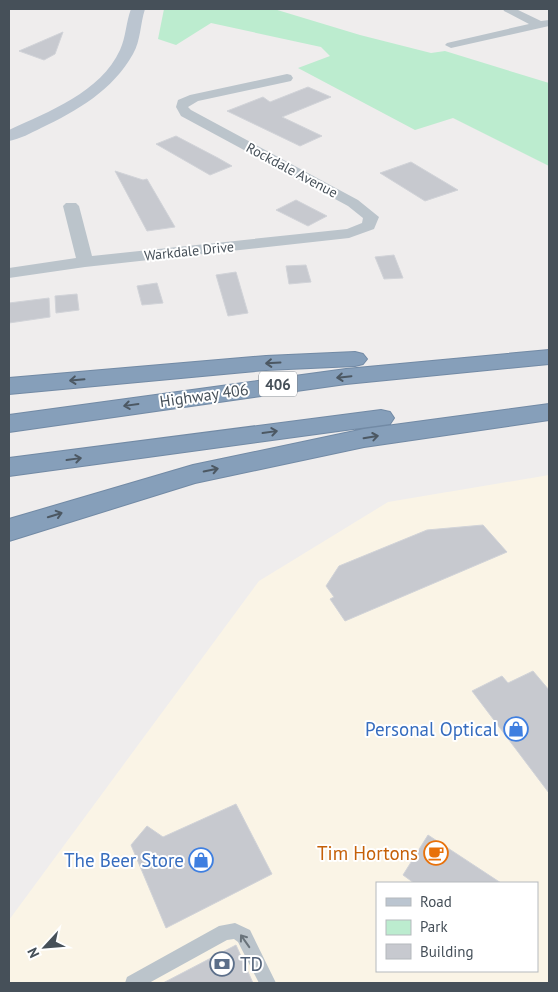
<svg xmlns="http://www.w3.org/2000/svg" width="558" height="992" viewBox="0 0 558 992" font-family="'PT Sans',sans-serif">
	<rect width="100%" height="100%" fill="#efeded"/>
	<path fill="#faf4e6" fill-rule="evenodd" d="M549,475V983H9V920L259,581L388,502ZM377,883H537V971H377Z"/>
	<path fill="#bceccf" d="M164,9H274L360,35L431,53L445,51L549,83V166L453,118L415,130L298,68L330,56L321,47L211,23L176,45L158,39Z"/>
	<path fill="#c7c9cf" stroke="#d1d3d8" d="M63,32L55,54L44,60L19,51Z
		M308,87L331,97L282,117L322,136L300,146L227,111L263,97L270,102Z
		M176,136L218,158L232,166L210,175L156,144Z
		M411,162L458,190L425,201L380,173Z
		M115,171L143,180L147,179L175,227L147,231Z
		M296,200L327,216L308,226L276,210Z
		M394,255L403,278L384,279L375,257Z
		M306,265L311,282L289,284L286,266Z
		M236,272L248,313L228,316L216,275Z
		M157,283L163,303L142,305L137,286Z
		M77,294L79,310L56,313L55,296Z
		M49,298L50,317L9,323V303Z
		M483,525L507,552L345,621L330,599L334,597L326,586L339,566L427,530Z
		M533,671L549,690V793L472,691L502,676L508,683Z
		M236,804L272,874L166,928L131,845L147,826L163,837Z
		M428,835L501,883H414L403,875Z
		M236,945L253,983H163Z"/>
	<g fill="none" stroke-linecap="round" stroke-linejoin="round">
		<g stroke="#728aa5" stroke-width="2">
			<path id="highway" d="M549,350V364L346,384L9,432V415L346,369Z
				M355,352L363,354L367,359L363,364L355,366L266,370L9,394V378L266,356Z
				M549,404V420L364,447L195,483L9,541V519L193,465L364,429Z
				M381,410L390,412L394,418L390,424L9,476V458Z"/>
		</g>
		<path fill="#bbc4cb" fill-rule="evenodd" d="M235,923L250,930L276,983H259L238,942L234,939L227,940L149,983H125L127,977L219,926Z"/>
		<path fill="#bbc4cb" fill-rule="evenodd" d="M503,9H516L541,21L549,20V26L451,48L445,45L447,43L529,24L504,11Z
			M287,74L291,75L293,78L291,81L198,101L188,107L191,110L358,200L379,217L374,229L349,238L85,267L9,278V268L76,258L63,206L66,203H76L79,206L92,256L347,229L362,223L363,218L348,206L181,116L176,107L178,100L190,95Z"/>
		<path fill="#bbc5d0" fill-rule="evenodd" d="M131,9H145C140,24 141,40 133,54C113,90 77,111 41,128C31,133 20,139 9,141V130C48,112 101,92 120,50C126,37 126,22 131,9Z"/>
		<use href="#highway" fill="#869fba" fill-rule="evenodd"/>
	</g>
	<defs><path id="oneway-shaft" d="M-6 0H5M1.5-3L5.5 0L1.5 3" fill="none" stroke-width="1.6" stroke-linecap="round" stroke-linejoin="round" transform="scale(1.25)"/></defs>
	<g stroke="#4c5863">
		<use href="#oneway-shaft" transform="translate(273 363) rotate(177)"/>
		<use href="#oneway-shaft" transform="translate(344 377) rotate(174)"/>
		<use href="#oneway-shaft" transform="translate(77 380) rotate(175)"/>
		<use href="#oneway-shaft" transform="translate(131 405) rotate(172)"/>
		<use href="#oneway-shaft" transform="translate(270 432) rotate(-8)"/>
		<use href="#oneway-shaft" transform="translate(371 437) rotate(-9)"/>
		<use href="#oneway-shaft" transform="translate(74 459) rotate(-8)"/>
		<use href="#oneway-shaft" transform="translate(211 470) rotate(-12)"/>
		<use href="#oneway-shaft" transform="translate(55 515) rotate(-17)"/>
	</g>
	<use stroke="#69737b" href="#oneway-shaft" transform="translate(245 941) rotate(-125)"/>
	<defs>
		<g id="shop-ring" transform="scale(1.25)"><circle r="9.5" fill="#fff" stroke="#3f7fe0" stroke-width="1.5"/><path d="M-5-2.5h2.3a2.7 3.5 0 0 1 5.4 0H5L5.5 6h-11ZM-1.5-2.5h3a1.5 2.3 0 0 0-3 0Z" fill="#3f7fe0"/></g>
		<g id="cafe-ring" transform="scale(1.25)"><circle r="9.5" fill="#fff" stroke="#e8710a" stroke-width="1.5"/><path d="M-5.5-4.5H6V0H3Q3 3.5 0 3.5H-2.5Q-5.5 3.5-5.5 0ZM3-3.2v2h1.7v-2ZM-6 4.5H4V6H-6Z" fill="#e8710a"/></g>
		<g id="bank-ring" transform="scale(1.25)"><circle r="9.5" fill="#fff" stroke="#5c6f8a" stroke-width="1.5"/><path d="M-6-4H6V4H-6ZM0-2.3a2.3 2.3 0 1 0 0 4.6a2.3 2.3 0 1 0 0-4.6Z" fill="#5c6f8a"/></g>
	</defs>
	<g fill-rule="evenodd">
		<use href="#shop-ring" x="516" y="729"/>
		<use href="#cafe-ring" x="436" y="853"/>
		<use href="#shop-ring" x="201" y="860"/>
		<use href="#bank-ring" x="222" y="964"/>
	</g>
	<g text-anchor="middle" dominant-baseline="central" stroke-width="4" stroke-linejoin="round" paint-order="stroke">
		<g font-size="14" fill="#465059" stroke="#fff">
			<text transform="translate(292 170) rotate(28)">Rockdale Avenue</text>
			<text transform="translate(189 251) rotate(-6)">Warkdale Drive</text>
		</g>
		<rect fill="#fff" stroke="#7e848b" stroke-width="1" x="259" y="371.5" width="38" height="25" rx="4"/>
		<g font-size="15" font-weight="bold" fill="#465059">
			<text x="278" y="384">406</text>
		</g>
		<g font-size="16" fill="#465059" stroke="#fff">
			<text transform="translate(204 395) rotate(-8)">Highway 406</text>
		</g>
		<g font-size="19" fill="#366cbe" stroke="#fff" text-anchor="end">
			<text x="498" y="729">Personal Optical</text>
			<text x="184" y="860">The Beer Store</text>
		</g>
		<g font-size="19" fill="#c56008" stroke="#fff" text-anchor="end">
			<text x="418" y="853">Tim Hortons</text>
		</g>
		<g font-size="19" fill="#4e5e75" stroke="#fff" text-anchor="start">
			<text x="240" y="964">TD</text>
		</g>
	</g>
	<rect width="558" height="992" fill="none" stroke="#465059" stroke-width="20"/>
	<rect x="376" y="882" width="162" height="90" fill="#ffffff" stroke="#b5b9bd"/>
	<rect x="386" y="898" width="25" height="8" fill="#bbc5d0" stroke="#b5b9bd"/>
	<text x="420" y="907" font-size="15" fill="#465059">Road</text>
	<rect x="386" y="920" width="25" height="15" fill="#bceccf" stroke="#b5b9bd"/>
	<text x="420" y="932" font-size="15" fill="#465059">Park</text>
	<rect x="386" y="944" width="25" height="15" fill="#c7c9cf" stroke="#b5b9bd"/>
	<text x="420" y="957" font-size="15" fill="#465059">Building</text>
	<g transform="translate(45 947) rotate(244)" stroke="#ffffff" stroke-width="4" paint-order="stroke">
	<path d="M0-4L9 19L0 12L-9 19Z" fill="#465059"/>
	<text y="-8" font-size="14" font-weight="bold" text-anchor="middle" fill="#465059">N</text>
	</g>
</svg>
